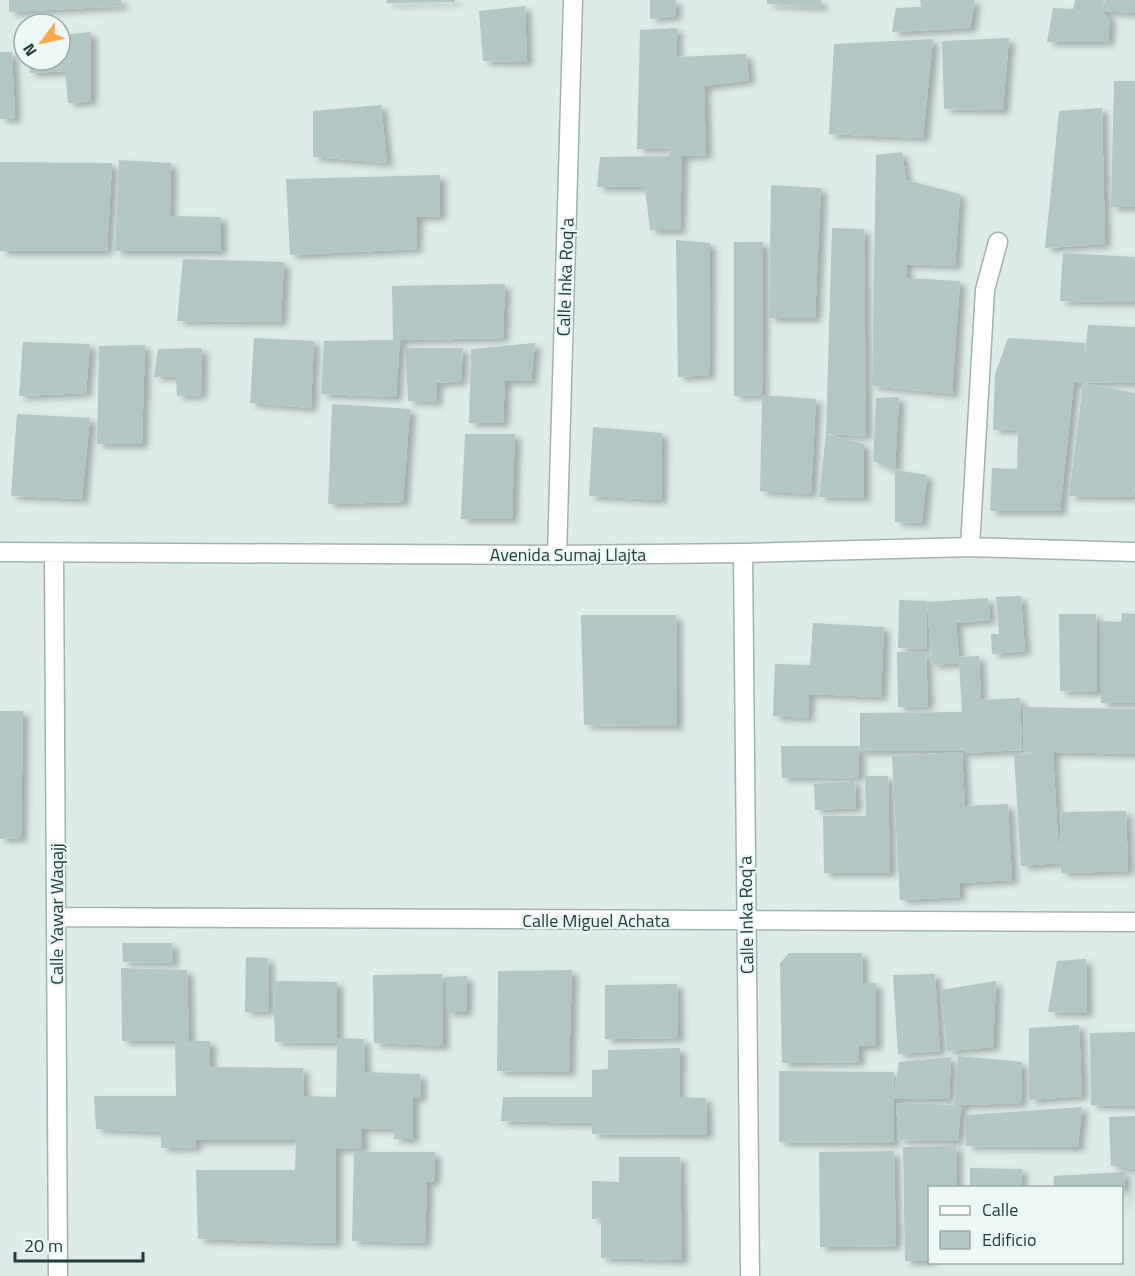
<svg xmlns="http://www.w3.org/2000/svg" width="1135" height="1276" viewBox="0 0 1135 1276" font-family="'Titillium Web',sans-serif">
	<defs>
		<filter id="shadow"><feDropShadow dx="6" dy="4" stdDeviation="3" flood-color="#0004"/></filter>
	</defs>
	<rect width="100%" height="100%" fill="#ddebe9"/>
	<path fill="#b2c6c3" filter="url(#shadow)" d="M9,0H121L122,6L9,12Z
		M387,0H455V2L386,3Z
		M650,0H676L675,16L650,19Z
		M767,0H821V7L767,4Z
		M920,0H975L970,28L892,32L896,8L921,7Z
		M1075,0H1104L1103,8L1105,0H1135V13L1102,11L1110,19L1108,42H1047L1053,8L1073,9Z
		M525,6L527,62L483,61L479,11Z
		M677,28L676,57L746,54L749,80L704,86L706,155L682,156L680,230H650L645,187H597L600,157L669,156L670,148L637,149L640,30Z
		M91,32V101L68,103L65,71L30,73L29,60H60V35Z
		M1009,38L1003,110L944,109L942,41Z
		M933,39L923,138L829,134L834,44Z
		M0,52H12L15,119H0Z
		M1114,81H1135V207H1111Z
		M381,105L387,163L313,157V111Z
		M1102,108L1105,244L1045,248L1059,111Z
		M902,152L906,180L960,194L955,266L906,264L907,278L960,281L952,394L872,386L876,155Z
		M119,160L171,163L170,216L221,217V251H115Z
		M0,162L112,163L107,251H0Z
		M440,175V216L417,217L416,249L290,255L286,179Z
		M771,185L821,188L815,318H769Z
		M832,228L864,229L866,436L826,434Z
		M676,240L710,243L709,375L678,377Z
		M734,242H763L762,395L734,396Z
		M1063,253L1135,257V302L1060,301Z
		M183,259L284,262L281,322L177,321Z
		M505,284L503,338L400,340L396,397L321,394L324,341L393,340L392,286Z
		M1088,325L1135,327V383L1074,382L1060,511H990L992,468L1017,469L1018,429L993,430L995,374L1008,338L1085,343V357Z
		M254,338L314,341L311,408L250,403Z
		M23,342L90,344L86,393L19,396Z
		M535,343L531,381H505L503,423H469L471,349Z
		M145,345L142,444H97L99,346Z
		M202,348L201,395L177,396L176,376L154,377L158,349Z
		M405,348H463L461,381L437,383L436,402L408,401Z
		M1083,383L1135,393V486L1133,497L1069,496Z
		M762,395L816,399L811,494L760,491Z
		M899,397L895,470L873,461L876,398Z
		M332,404L410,409L403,502L328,504Z
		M17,414L90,418L82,499L11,496Z
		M593,427L662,433L661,500L589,496Z
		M465,434H515L512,519H461Z
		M826,434L864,444V498L819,497Z
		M895,470L927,475L922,523L895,522Z
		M1021,596L1025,651L992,654L991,634H999L996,597Z
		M988,598L990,620L956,623L959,657L979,656L981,700L1020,698L1022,750L964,753V751H860V713L962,712L959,663L932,665L927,602Z
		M899,600L927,601L926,649L898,648Z
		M1122,613L1135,614V703H1101V621L1121,622Z
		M1059,614H1096L1097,692L1060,691Z
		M581,615H676L677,726L584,725Z
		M813,623L884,627L881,697L809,694L808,718L773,716L775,664L810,665Z
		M897,652H926L928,706L898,707Z
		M1024,707L1135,709V754L1053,752L1059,860L1061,812L1126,811L1128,871L1062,873L1059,863L1021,866L1014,754H1022L1023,756V754L1039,753L1023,752Z
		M0,711H23L21,838L0,839Z
		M781,746H859V777L782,778Z
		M962,752L965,806L1008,804L1012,880L959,883L960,897L900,900L892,756Z
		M865,776H888L890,873H824L823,816H866Z
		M855,781L856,808L815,810L814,784Z
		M122,943H172L173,963L123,962Z
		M789,953H862L863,983H876V1046H859V1062L782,1063L780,963Z
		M246,957L268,958L269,1011L245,1012Z
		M1086,959L1087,1013L1048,1012L1057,961Z
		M121,968L187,970L189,1041H210V1067L303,1068L304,1096L336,1097L337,1043L275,1042L273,981L337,982V1038L364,1039L365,1072L420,1074L421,1097L413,1098V1139H394V1129L362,1128V1148L336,1149V1243L198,1239L196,1170H295L296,1140H196V1147L161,1148V1132L96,1129L94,1096H176L175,1041H122Z
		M572,970L569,1072L497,1071L498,971Z
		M442,974L443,1046L374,1043L373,975Z
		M935,974L940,1051L898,1054L893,975Z
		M467,976L466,1012H446V977Z
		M996,981L993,1047L947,1051L941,990Z
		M677,984L678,1038L605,1039V985Z
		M1079,1025L1082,1096L1029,1100V1028Z
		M1135,1032V1106L1091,1105L1090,1033Z
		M680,1048L679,1097L706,1098L707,1135L592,1134V1123L501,1121L503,1097H592V1070L608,1069V1050Z
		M958,1056L1022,1062L1021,1103L961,1105L958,1141L899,1140L896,1103L954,1105Z
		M951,1057L949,1099H893L899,1062Z
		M779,1071L894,1072V1143L779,1142Z
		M1082,1107L1078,1147L966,1146V1115Z
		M1135,1116V1169L1111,1166L1109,1117Z
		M956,1146L957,1188H930V1261H905L903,1147Z
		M894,1151L896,1246L820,1247L819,1152Z
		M354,1152H435L434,1181L427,1182L425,1243L352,1241Z
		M619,1157H680L682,1260L601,1258V1218L592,1219V1181L619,1182Z
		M970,1168L1022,1169L1021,1188H970Z
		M1125,1172L1123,1206H1122V1188H1053L1054,1176Z"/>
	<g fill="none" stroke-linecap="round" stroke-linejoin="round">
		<g stroke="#a0b3b2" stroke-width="21">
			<path id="street" d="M970,547L985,290L998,242
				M0,552L557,555L743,553L970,547L1135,552
				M54,553L58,1276
				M743,553L750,1276
				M557,555L573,0
				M56,917L1135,922"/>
		</g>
		<use href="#street" stroke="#fff" stroke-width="18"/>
	</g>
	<g text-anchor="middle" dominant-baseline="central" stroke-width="4.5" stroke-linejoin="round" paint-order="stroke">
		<g font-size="18" fill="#1d3c3c" stroke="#edf7f5">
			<text transform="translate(565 277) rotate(-88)">Calle Inka Roq'a</text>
			<text x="568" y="554">Avenida Sumaj Llajta</text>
			<text transform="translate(56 914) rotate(-90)">Calle Yawar Waqajj</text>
			<text transform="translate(746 915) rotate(-91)">Calle Inka Roq'a</text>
			<text x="596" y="920">Calle Miguel Achata</text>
		</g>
	</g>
	<rect x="928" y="1186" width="195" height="78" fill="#edf7f5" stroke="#9aacab" stroke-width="1.5"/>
	<rect x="940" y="1206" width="30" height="9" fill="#ffffff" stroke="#9aacab" stroke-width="1.5"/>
	<text x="982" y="1216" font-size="18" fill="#1d3c3c">Calle</text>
	<rect x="940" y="1231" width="30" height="18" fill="#b2c6c3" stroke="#9aacab" stroke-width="1.5"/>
	<text x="982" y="1246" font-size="18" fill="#1d3c3c">Edificio</text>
	<g transform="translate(42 42) rotate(237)"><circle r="28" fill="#edf7f5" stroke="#9aacab" stroke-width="1.5"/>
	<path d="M0-4.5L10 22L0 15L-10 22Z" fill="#ffa747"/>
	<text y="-9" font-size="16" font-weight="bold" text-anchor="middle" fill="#1d3c3c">N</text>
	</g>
	<path d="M15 1252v9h128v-9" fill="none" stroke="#1d3c3c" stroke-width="3"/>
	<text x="24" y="1252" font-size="18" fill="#1d3c3c" stroke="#edf7f5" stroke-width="4.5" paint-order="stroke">20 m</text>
</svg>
